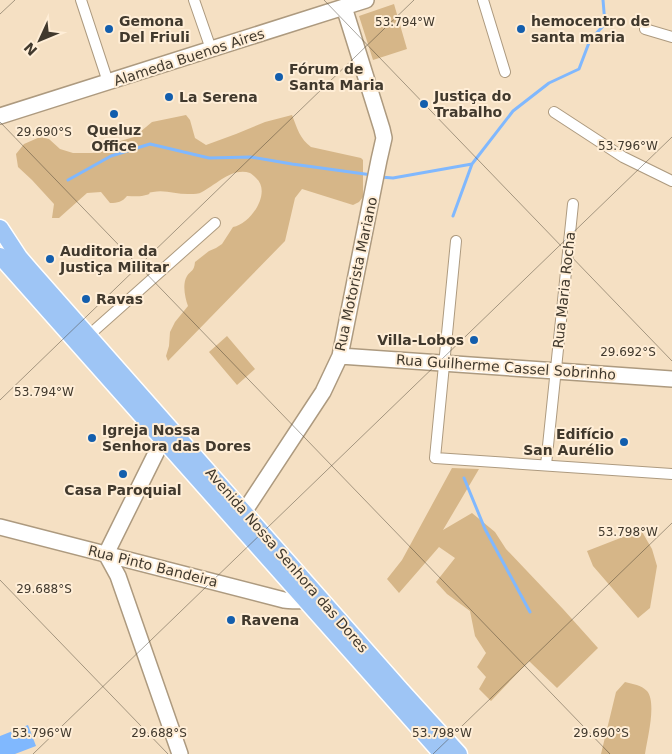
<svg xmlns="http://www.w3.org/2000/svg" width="672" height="754" viewBox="0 0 672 754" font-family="'DejaVu Sans',sans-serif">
	<rect width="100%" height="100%" fill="#f5e0c3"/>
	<path fill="#d6b688" d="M394,4L407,49L373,60L359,16Z
		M186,115L190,120L195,138L206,145L236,134L265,122L292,115C297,128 300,139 311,147L361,158L363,160V197L359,202L353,205L302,189L295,198L285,241L168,361L166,356L169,346L170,332L175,322L188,306C185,298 182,284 187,276C191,270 194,272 195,262L209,251L216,248L222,244L233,227C251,224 272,192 256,178C254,176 252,174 250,173C232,167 216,185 202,192C199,194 194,194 191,194C178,195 165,189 153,192C146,193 153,193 146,195C141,197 133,196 127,196C122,202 118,203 110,203L101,192L87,193L59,218H52L54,204L32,180L18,167L16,154L24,144L40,137L49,139L60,149L73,153H93L110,144L134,137L152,122Z
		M227,336L255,369L237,385L209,352Z
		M452,468L479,469L443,530L472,513L495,532L506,549L563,609L598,648L557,688L529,661L491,701L479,689L486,677L477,667L486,653L475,636L470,611L447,594L436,582L455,558L439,547L399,593L387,579L402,560Z
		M641,530L652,549L657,566L650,608L638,618L593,566L587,551Z
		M625,682C633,684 641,685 647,691C657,703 647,739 645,754H601L616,692Z"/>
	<path fill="#80b8fe" d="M28,725L36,746L15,754H0V736Z"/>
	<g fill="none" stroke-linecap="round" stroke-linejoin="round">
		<path stroke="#80b8fe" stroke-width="3" d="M380,177L393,178L472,164L513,111L549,83L579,69L590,40L605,24L603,0
			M68,180L111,156L150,144L209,158L251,157L292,164L372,175
			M453,216L472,164
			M464,478L485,529L530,612"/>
		<g stroke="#ad9a7f" stroke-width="12">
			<path id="street" d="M81,0L108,82
				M194,0L211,49
				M483,0L505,72
				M645,29L672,37
				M554,112L623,157L672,181
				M456,241L435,458L672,474
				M88,336L215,223
				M546,465L573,204"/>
		</g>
		<g stroke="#ad9a7f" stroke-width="18">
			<path id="secondary" d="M0,116L366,0
				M340,356L672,379
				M244,512L323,392L340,356L379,160L384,138L382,129L344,7
				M0,527L284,600C297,601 302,603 312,594
				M106,554L118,576L180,754
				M106,554L158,449L173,434"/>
		</g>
		<g stroke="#fff" stroke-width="19">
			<path id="primary" d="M0,228L19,257L31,271L401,690L459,754
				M0,256L442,754"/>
		</g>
		<use href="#street" stroke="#fff" stroke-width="10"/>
		<use href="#secondary" stroke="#fff" stroke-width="15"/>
		<use href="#primary" stroke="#9ec5f5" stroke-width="16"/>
	</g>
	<path fill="none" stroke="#41392d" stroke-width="1" stroke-opacity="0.45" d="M324,0L672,361M0,14L15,0M0,122L610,754M0,400L414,0M0,580L168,754M33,754L672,137M433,754L672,523"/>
	<g fill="#135ead" stroke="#ffeed7" stroke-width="2">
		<circle cx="109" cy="29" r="5"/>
		<circle cx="521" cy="29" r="5"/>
		<circle cx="279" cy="77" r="5"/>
		<circle cx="169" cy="97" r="5"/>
		<circle cx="424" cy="104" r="5"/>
		<circle cx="114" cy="114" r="5"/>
		<circle cx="50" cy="259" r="5"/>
		<circle cx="86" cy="299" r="5"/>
		<circle cx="474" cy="340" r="5"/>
		<circle cx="92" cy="438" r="5"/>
		<circle cx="624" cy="442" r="5"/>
		<circle cx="123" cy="474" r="5"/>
		<circle cx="231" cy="620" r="5"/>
	</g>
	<g text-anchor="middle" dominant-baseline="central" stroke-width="4" stroke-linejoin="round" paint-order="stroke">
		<g font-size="14" font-weight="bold" fill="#41392d" stroke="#ffeed7" text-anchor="start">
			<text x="119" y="21">Gemona<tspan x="119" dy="16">Del Friuli</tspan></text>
			<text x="531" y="21">hemocentro de<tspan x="531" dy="16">santa maria</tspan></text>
			<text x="289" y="69">Fórum de<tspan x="289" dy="16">Santa Maria</tspan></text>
			<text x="434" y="96">Justiça do<tspan x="434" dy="16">Trabalho</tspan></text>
			<text x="179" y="97">La Serena</text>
			<text x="114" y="130" text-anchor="middle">Queluz<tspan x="114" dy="16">Office</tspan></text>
			<text x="60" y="251">Auditoria da<tspan x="60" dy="16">Justiça Militar</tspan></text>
			<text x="96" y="299">Ravas</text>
			<text x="464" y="340" text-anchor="end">Villa-Lobos</text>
			<text x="102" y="430">Igreja Nossa<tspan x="102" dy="16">Senhora das Dores</tspan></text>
			<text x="614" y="434" text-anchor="end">Edifício<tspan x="614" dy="16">San Aurélio</tspan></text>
			<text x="123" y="490" text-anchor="middle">Casa Paroquial</text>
			<text x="241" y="620">Ravena</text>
		</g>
		<g font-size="14" fill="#41392d" stroke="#ffeed7">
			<text transform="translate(189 57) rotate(-18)">Alameda Buenos Aires</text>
			<text transform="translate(356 274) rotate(-78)">Rua Motorista Mariano</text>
			<text transform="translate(564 290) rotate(-84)">Rua Maria Rocha</text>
			<text transform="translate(506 367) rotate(4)">Rua Guilherme Cassel Sobrinho</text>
			<text transform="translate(287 560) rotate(49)">Avenida Nossa Senhora das Dores</text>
			<text transform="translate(153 566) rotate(14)">Rua Pinto Bandeira</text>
		</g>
	</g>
	<g font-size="12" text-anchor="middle" fill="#41392d" stroke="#ffeed7" stroke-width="4" stroke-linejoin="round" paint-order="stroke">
		<text x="405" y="26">53.794°W</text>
		<text x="44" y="136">29.690°S</text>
		<text x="628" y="150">53.796°W</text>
		<text x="628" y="356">29.692°S</text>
		<text x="44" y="396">53.794°W</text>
		<text x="628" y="536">53.798°W</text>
		<text x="44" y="593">29.688°S</text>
		<text x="159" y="737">29.688°S</text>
		<text x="601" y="737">29.690°S</text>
		<text x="42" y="737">53.796°W</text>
		<text x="442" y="737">53.798°W</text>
	</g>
	<g transform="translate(40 40) rotate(226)" stroke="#ffeed7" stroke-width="4" paint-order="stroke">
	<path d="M0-4L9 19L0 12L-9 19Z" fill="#41392d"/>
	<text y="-8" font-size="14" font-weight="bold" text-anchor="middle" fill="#41392d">N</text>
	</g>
</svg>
